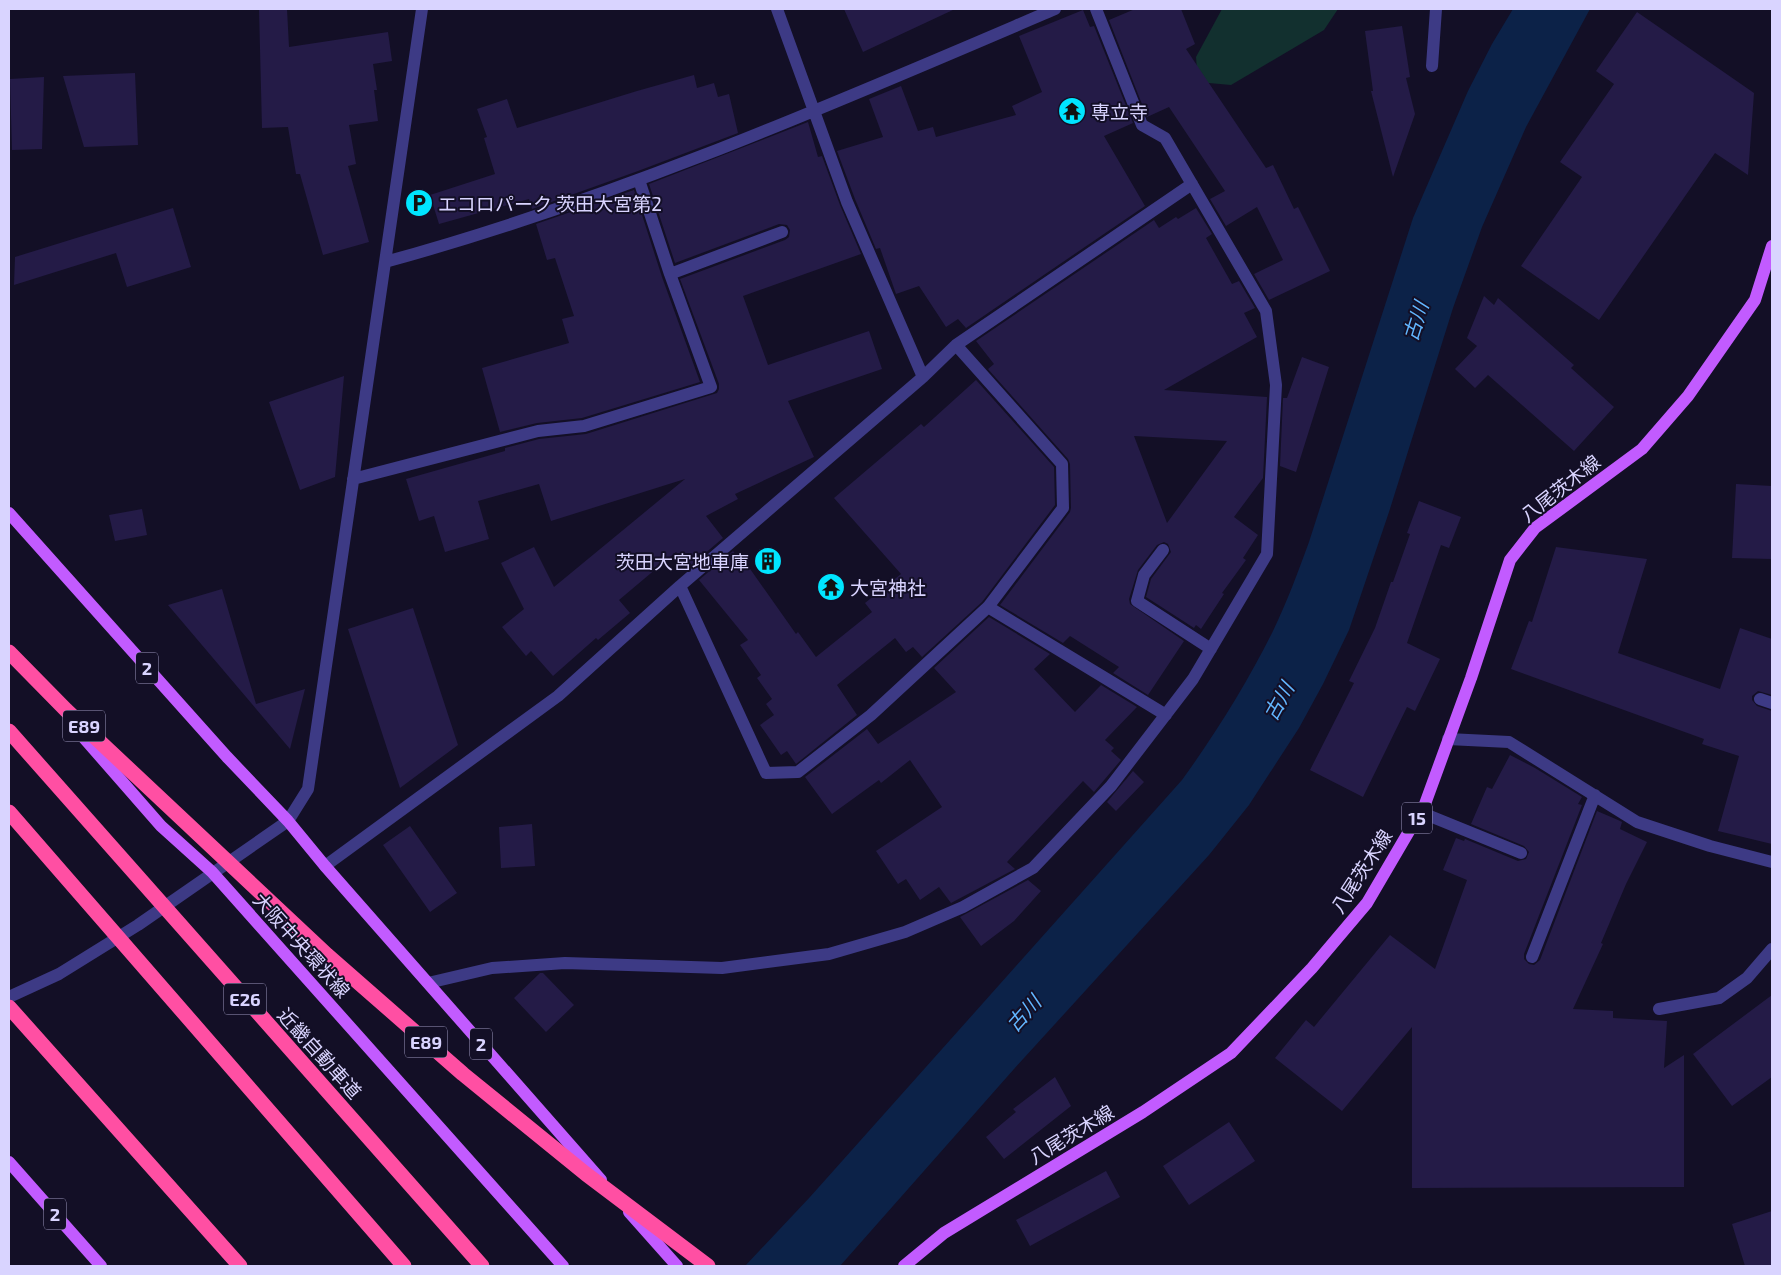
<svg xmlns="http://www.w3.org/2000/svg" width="1781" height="1275" viewBox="0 0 1781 1275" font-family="'Exo 2','Noto Sans JP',sans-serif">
	<rect width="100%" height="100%" fill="#130f26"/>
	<path fill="#12302f" d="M1222,9H1338L1324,30L1231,85L1198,82L1196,57Z"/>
	<path fill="#0c2248" d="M1513,9H1590L1526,127L1482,227L1453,308L1389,512L1349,630L1323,684L1299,728L1249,805L1209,855L1014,1069L840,1266H745L810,1197L1182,780C1216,733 1247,683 1273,631C1287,602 1298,572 1309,542L1413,218L1468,91L1492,44Z"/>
	<path fill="#241b47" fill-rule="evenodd" d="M259,9H287L289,47L388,32L392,61L373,64L377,90H374L378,121L349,125L356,164L348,166L369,242L323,255L300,174H296L288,127L262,128Z
		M844,9H955L863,52Z
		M1135,9H1181L1195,44L1186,49L1266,168L1273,165L1294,209L1298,207L1330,271L1269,300L1254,274L1283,260L1257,207L1226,226L1210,199L1225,191L1169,107L1147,117L1109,20Z
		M1083,10L1090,27L1094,26L1133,123L1104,136L1145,206L966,328L958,319L946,327L919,286L896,294L880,248L876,249L855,199L837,151L883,137L869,99L901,86L918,131L933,127L936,137L1016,115L1012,106L1042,92L1019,36Z
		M1637,12L1754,93L1748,175L1715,153L1599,320L1521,266L1582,177L1560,162L1614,84L1596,71Z
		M1402,26L1410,77L1406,78L1415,114L1393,177L1371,91H1373L1365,31Z
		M135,73L138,145L84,147L63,76Z
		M694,75L697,88L714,83L718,97L729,94L738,133L638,171L532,209L529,199L439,224L430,195L495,174L484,138L487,137L477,109L507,99L517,128L637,91Z
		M44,77L42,149L12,150L10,79Z
		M808,122L818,157L822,156L840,205L861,254L743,296L768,365L869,331L882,369L788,401L814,457L735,494L738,499L706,516L723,538L689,567L676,552L619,600L630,613L598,640L596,638L553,676L531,651L526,656L502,627L524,609L501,563L534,547L554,587L685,479L551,521L539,484L478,501L489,539L445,552L434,516L419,521L406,479L505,451V448L539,439L586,434L717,393L719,389V384L680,279L785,240L789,237L790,230L787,225L779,224L675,263L649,184Z
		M634,190L662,277L700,382L582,418L537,423L500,432L482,368L569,343L562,319L574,316L555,258L547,260L536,224Z
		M173,208L191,267L127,287L116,253L14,285L15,257Z
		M1196,208L1212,234L1206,238L1232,284L1239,281L1255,308L1244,313L1257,337L1164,390L1267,397L1263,478L1234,517L1258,535L1243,558L1246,560L1222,593L1224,594L1201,629L1196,625L1194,628L1146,597L1151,579L1171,552L1168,544L1164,542L1157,545L1138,570L1129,599L1130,604L1184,641L1148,695L1113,673L1119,667L1070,636L1063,643L1000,605L1070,512L1071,508L1070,464L1068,459L988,369L994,364L976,341L1154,220L1159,228L1176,217L1178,219ZM1134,436L1227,441L1167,523Z
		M1484,296L1494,305L1498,298L1574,365L1571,368L1614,407L1574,451L1488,375L1475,388L1455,369L1477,346L1467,338Z
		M1302,357L1329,367L1296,472L1280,466L1283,398H1287Z
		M344,376L335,477L300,490L269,402Z
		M976,380L1054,467L1055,505L982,602L922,657L913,647L906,652L895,638L837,685L857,715L796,764L787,751L781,755L760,725L774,715L766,704L772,699L757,678L761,675L740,645L748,640L699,580L733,551L745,568L748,566L796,634L798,632L816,657L872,612L865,603L901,574L834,498L921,424L924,427Z
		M1736,484L1772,486V559L1732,558Z
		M1419,501L1461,517L1449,548L1441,545L1407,643L1440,659L1415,711L1407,707L1363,797L1310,770L1354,683L1349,681L1375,628L1391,582H1393L1410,534L1407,533Z
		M142,509L147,535L115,541L109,515Z
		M1556,547L1647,559L1618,653L1720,689L1740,628L1772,639V695L1758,691L1752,696V700L1757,706L1772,711V844L1718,831L1739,756L1702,744L1704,739L1511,669L1529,621L1532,622Z
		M222,589L256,704L305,689L290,749L168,605Z
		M413,608L458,745L400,788L348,629Z
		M989,617L1050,654L1034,669L1075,712L1101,685L1137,707L1105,740L1114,748L1111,751L1121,760L1094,792L1083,781L1007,862L1015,869L951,903L939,887L920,900L906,879L898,884L876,851L942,807L910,760L881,783L879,780L832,814L805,777L867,729L878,744L956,692L934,668Z
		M1510,755L1535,768L1582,797L1578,804L1582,805L1524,954V959L1529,964L1534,965L1540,960L1597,811L1618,820L1622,822L1620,829L1647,842L1626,884L1601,943L1603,944L1573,1009L1613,1011V1018L1667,1021L1664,1068L1684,1055V1187L1412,1188V1027L1342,1111L1275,1058L1306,1020L1314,1027L1390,935L1435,969L1467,880L1443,870L1456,838L1464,841L1465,839L1518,861L1526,859L1529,852L1524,846L1471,824L1487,787L1492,789Z
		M1133,771L1144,782L1116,811L1107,802Z
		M532,824L535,866L501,868L499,827Z
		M410,826L457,893L430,912L383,845Z
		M1028,880L1041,891L1014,921L981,946L960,917Z
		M540,973H543L574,1005L546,1032L514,998Z
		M1772,995V1077L1732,1106L1693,1054Z
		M1055,1077L1071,1106L1004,1159L986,1137L1016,1112L1013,1109Z
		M1229,1122L1255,1161L1189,1205L1163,1166Z
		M1106,1171L1120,1197L1030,1246L1016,1220Z
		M1772,1211V1266H1745L1732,1224Z"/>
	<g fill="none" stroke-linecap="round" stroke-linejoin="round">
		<path stroke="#3d3a85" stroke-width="12" d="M777,9L847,202L923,377
			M1432,66L1436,9
			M385,262C616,199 835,103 1055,9
			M670,274L782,232
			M353,479L538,431L584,426L711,387L670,274L639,180
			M1163,550L1144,575L1137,601L1211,649
			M680,586L923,377L956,345L1192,184
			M988,607L1166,715
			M1760,699L1772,703
			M1448,739L1509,742L1637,822L1710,846L1772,862
			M1420,812L1521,853
			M325,866L558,696L680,586L766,773L798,772L871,715L988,607L1063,508L1062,464L956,345
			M1532,957L1595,795
			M428,983L492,968L565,963L722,968L829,954L905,932L963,907L1033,868L1111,786L1193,679L1267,554L1276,385L1266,311L1165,138L1142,125L1096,9
			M9,997L59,974L138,925L288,821L308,789L422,9
			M1659,1009L1719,998L1747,978L1772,949"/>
		<path stroke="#c25bff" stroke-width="12" d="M9,513L227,757L288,821L325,866L601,1180
			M70,722L161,826L212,872L563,1266
			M9,1162L101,1266
			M629,1212L677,1266
			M904,1266L944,1233L1143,1112L1231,1053L1312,968L1367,903L1425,804L1471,678L1510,560L1535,528L1642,449L1688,396L1755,300L1772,246"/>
		<path stroke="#ff4fa3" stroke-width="15" d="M9,652L66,710L327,955L463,1074L586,1174L708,1266
			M9,731L482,1266
			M9,812L404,1266
			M9,1007L240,1266"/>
	</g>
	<defs>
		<g id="temple-disc" transform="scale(1.4375)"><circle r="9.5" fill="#00e5ff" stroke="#130f26"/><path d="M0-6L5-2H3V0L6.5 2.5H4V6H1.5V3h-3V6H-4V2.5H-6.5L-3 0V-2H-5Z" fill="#111"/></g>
		<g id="parking-disc" transform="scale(1.4375)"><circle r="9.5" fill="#00e5ff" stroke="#130f26"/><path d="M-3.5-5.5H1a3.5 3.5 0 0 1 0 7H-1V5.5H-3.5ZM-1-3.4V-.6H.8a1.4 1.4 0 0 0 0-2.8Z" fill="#111"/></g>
		<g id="building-disc" transform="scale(1.4375)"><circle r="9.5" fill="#00e5ff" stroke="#130f26"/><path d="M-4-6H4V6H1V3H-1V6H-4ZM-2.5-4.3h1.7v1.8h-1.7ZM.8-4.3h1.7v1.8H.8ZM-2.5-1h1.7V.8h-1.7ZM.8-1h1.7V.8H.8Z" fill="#111"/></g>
	</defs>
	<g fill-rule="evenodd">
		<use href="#temple-disc" x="1072" y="111"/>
		<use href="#parking-disc" x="419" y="203"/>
		<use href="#building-disc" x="768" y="561"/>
		<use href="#temple-disc" x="831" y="587"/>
	</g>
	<g text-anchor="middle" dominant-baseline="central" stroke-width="4" stroke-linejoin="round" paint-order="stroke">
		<g fill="#130f26" stroke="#9e99be" stroke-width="1">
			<rect x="136" y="652.5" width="22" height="31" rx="4"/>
			<rect x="63" y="710.5" width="42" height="31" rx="4"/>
			<rect x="1402" y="802.5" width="30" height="31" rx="4"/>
			<rect x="224" y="983.5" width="42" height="31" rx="4"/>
			<rect x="405" y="1026.5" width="42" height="31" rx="4"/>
			<rect x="470" y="1028.5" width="22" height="31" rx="4"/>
			<rect x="44" y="1198.5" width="22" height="31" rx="4"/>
		</g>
		<g font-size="18" font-weight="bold" fill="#d9d4ff">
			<text x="147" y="668">2</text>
			<text x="84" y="726">E89</text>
			<text x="1417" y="818">15</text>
			<text x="245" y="999">E26</text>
			<text x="426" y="1042">E89</text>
			<text x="481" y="1044">2</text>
			<text x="55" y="1214">2</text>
		</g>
		<g font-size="19" fill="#d9d4ff" stroke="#130f26" text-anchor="start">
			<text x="1091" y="111">専立寺</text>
			<text x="438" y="203">エコロパーク 茨田大宮第2</text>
			<text x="749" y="561" text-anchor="end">茨田大宮地車庫</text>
			<text x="850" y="587">大宮神社</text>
		</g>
		<g font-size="19" fill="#d9d4ff" stroke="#130f26">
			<text transform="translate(1560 488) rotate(-38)">八尾茨木線</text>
			<text transform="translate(1361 871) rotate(-57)">八尾茨木線</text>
			<text transform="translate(302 945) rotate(48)">大阪中央環状線</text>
			<text transform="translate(320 1053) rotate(48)">近畿自動車道</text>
			<text transform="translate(1071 1134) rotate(-31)">八尾茨木線</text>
		</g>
		<g font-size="20" font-style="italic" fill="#62b6ff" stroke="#130f26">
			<text transform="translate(1415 321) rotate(-72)">古川</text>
			<text transform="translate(1278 701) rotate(-61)">古川</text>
			<text transform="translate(1023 1013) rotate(-48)">古川</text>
		</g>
	</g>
	<rect width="1781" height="1275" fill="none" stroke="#d9d4ff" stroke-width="20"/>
</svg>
